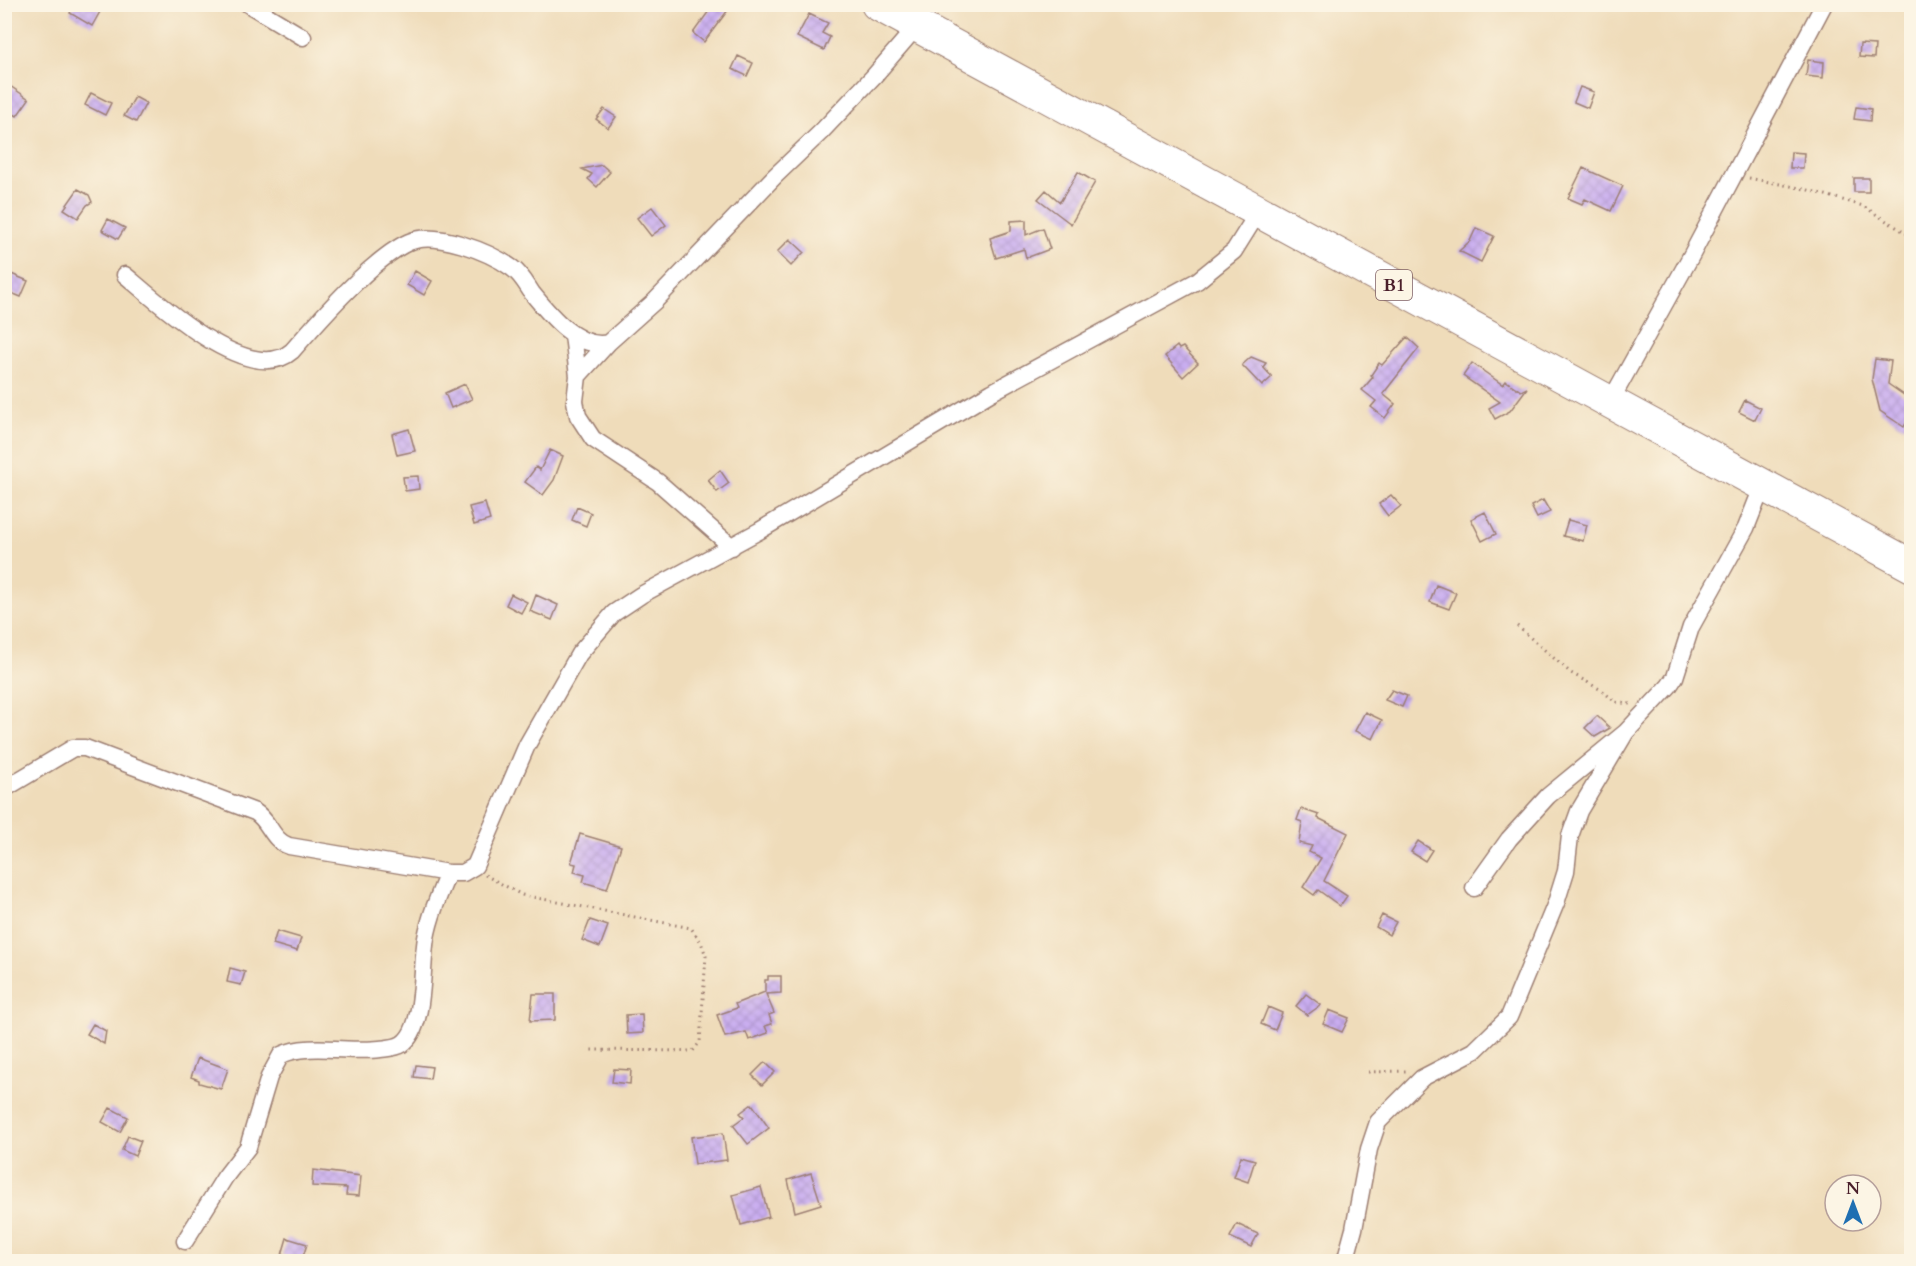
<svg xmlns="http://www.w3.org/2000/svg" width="1916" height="1266" viewBox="0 0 1916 1266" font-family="Cardo,serif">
	<defs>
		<pattern id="building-cross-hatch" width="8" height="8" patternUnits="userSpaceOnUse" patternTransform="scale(1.5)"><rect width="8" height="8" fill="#c9adf0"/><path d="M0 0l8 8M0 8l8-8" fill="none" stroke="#ae94ce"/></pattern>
	</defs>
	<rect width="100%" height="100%" fill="#fcf5e5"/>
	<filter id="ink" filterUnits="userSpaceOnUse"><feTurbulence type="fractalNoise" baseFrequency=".0167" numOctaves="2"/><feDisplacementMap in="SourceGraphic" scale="12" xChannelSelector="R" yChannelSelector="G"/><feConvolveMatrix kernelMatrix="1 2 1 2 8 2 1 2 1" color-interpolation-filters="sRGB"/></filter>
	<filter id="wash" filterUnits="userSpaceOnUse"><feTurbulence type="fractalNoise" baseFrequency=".008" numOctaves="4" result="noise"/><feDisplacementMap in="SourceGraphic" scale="24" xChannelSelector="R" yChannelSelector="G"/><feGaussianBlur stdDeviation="1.35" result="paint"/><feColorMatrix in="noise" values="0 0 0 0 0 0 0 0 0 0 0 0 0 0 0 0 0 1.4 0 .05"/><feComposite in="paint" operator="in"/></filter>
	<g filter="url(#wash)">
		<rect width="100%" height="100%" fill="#efdcba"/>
		<g id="blocks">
			<path fill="url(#building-cross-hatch)" d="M75,4H92L101,10L92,26L70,13Z
				M714,4H721L728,10L704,42L693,33Z
				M809,14L828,23L822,33L830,37L824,50L797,37Z
				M1860,44L1875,45L1874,58L1859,57Z
				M738,56L753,63L747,76L732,69Z
				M1808,60L1824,62L1823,78L1806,76Z
				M10,86L29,99L17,116L4,108V94Z
				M1580,87L1594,92L1588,108L1574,102Z
				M91,93L111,103L105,115L85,105Z
				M135,97L146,103L136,122L124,116Z
				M1856,107L1871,109L1870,121L1854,119Z
				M604,109L616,117L608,128L596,119Z
				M1791,152L1804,153L1803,168H1790Z
				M602,165L610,172L597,187L588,179L592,174L582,169Z
				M1583,168L1623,186L1611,211L1585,199L1582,204L1568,198Z
				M1078,172L1095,182L1071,224L1038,199L1046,190L1060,202Z
				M1854,178H1869V192H1854Z
				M78,189L89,195L92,202L87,205L78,218L64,209Z
				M652,207L666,225L651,236L637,218Z
				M108,219L125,228L118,239L102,230Z
				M1026,220V235L1043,228L1050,249L1026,258L1024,249L996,258L990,238L1011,231V221Z
				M1476,228L1494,236L1481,262L1459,251L1470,241Z
				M790,239L804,252L791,266L777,252Z
				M415,271L432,281L424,295L407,285Z
				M9,273L28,281L21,297L4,290Z
				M1407,337L1419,348L1383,394L1395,404L1385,418L1371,407L1376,401L1362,390L1373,377L1371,375L1379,363L1382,365Z
				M1177,346L1179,349L1183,347L1198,363L1183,377L1165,356Z
				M1251,357L1266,363L1263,367L1272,377L1262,386L1242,365Z
				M1875,359L1891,361L1888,384L1911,400V415L1904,427L1880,411L1872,379Z
				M1472,363L1503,385L1506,381L1521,391L1527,388L1510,411L1495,419L1489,408L1500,402L1463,376Z
				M465,384L472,399L451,408L445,393Z
				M1745,400L1761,408L1755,420L1739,412Z
				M409,429L415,451L397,455L392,434Z
				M550,450L563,456L554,480L543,495L525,482L536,467L540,470Z
				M720,470L729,483L717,492L708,480Z
				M418,476L419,489L405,491L403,477Z
				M1391,495L1401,506L1388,516L1379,504Z
				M1543,500L1550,512L1537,518L1531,506Z
				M485,503L490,520L474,525L469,507Z
				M577,507L591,513L586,526L572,520Z
				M1485,512L1496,534L1482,541L1471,519Z
				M1568,520L1587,525L1583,541L1563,536Z
				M1436,585L1456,593L1449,609L1430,602Z
				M511,594L527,602L521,613L506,605Z
				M536,595L558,605L552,620L530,611Z
				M1392,690L1407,696L1402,707L1385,700Z
				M1365,712L1382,720L1373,739L1355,731Z
				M1597,716L1610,728L1595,737L1585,728Z
				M1301,809L1319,815L1318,818L1348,833L1324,881L1347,896L1340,906L1318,890L1314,895L1303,887L1321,858L1309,852L1312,846L1299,843L1302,822L1297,820Z
				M580,834L621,846L607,889L583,882L585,875L574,872L576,864L571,863Z
				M1418,841L1432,850L1425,861L1411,852Z
				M1382,915L1396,922L1389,935L1376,927Z
				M590,920L608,926L600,947L582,940Z
				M277,931L301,938L297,951L273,944Z
				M230,968L245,972L241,985L227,982Z
				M768,976H781V993L766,994L774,1013L769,1015L772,1024L765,1026L768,1033L749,1040L746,1032L725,1037L717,1015L737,1008L735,1004L765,992V980H768Z
				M533,994H555V1020L530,1021Z
				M1306,994L1321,1005L1307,1015L1296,1006Z
				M1268,1007L1282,1013L1275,1030L1261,1024Z
				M1329,1010L1349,1018L1342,1032L1323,1024Z
				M642,1014L643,1033L627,1034L626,1015Z
				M93,1024L106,1031L104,1044L87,1034Z
				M198,1058L228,1069L221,1089L199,1083V1080L191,1077Z
				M765,1062L775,1072L762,1085L752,1075Z
				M416,1065L432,1067L430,1079L414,1077Z
				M614,1069L631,1070L630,1084L612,1082Z
				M752,1104L769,1128L748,1144L733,1125L744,1117L740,1113Z
				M110,1108L128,1117L120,1132L102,1122Z
				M723,1133L727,1160L695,1164L691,1137Z
				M128,1136L141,1141L135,1156L122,1150Z
				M1241,1156L1255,1160L1248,1182L1234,1177Z
				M313,1170L361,1176L359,1196L346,1195L347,1188L312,1186Z
				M811,1173L821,1204L795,1212L788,1180Z
				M761,1187L769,1217L741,1225L733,1195Z
				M1237,1224L1258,1234L1251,1247L1230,1237Z
				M287,1238L307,1244L302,1260L282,1255Z"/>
		</g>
	</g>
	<g filter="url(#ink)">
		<use href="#blocks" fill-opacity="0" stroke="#9c7e72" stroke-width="1.5"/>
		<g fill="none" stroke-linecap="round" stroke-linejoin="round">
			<g stroke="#9c7e72" stroke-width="19">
				<path id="street" d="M248,4L303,37
					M125,275C157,302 250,388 292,351C319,320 373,258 409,242C435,230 490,252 512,268C521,274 526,284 532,293C549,314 578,350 608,343L655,301L775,176L821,132L874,76L917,26
					M573,335L578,376L575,401L578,416L593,439L658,482L732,547
					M578,376L608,343
					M1610,402L1691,256L1824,4
					M4,789L73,748H85L255,812C270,821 271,840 289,846L448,873H463L475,866L527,745L579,654L614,613L641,595L759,531L992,392L1197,281L1234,251L1259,211
					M1474,888L1509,839L1548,796L1626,732L1669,686L1675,677L1691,627L1746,528L1763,485
					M185,1241L225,1177L248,1147L269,1077L281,1055C308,1042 349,1053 380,1049C387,1048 396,1048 402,1044C426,1028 421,964 426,938C430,916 439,895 448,873
					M1345,1262L1354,1229L1369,1149L1378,1122L1422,1078L1474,1051L1509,1017L1556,903L1566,871L1570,836L1579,811L1626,732"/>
			</g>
			<g stroke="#9c7e72" stroke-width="34">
				<path id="highway" d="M877,4L1912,566"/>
			</g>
			<path stroke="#9c7e72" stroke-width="3" stroke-dasharray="1.5 4.5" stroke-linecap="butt" d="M1749,178L1805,189L1863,206L1912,237
				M1517,626L1571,673L1603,691L1615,702L1630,704
				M485,875L522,895L691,928L701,942L706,956L700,1042L693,1051L587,1050
				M1368,1072L1406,1071"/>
			<use href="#street" stroke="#fff" stroke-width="16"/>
			<use href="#highway" stroke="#fff" stroke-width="32"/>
		</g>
	</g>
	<g text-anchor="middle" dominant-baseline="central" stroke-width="4.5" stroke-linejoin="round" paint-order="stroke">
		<rect fill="#fcf5e5" stroke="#7f5f63" stroke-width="1.5" x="1376" y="270" width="36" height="30" rx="4.5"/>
		<g font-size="18" font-weight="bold" fill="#4a1f2b">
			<text x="1394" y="285">B1</text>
		</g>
	</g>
	<rect width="1916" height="1266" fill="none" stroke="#fcf5e5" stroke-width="24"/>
	<g transform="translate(1853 1203)"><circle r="28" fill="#fcf5e5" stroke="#b59f9b" stroke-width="1.5"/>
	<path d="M0-4.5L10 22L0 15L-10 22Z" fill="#1f6fb2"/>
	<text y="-9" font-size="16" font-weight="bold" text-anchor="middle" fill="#4a1f2b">N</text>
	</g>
</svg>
